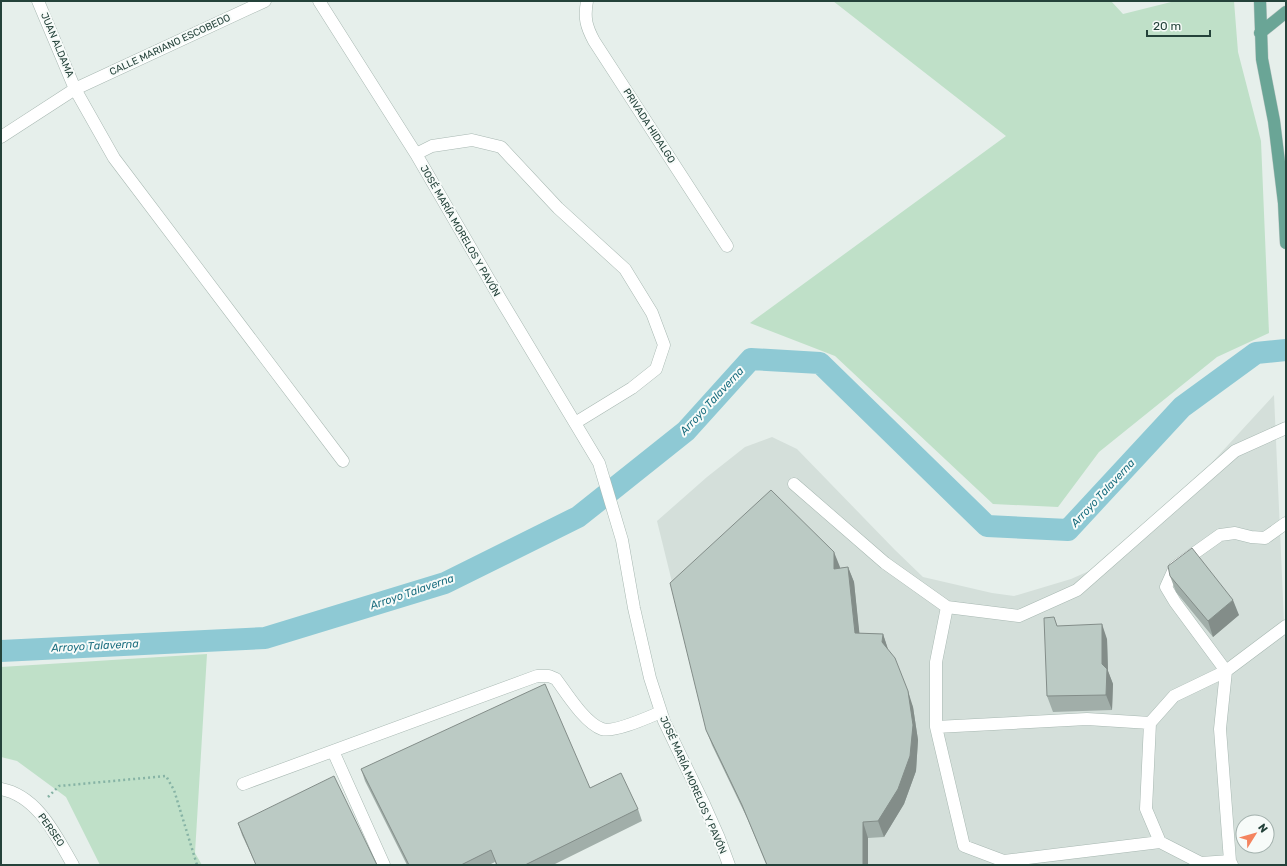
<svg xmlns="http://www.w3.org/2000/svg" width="1287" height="866" viewBox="0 0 1287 866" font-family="Rubik,sans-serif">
	<rect width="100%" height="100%" fill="#e6efeb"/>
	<path fill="#d4dfda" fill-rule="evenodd" d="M1274,395L1286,667V865H766L748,820L712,745L657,521L707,477L745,447L772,437L797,449L895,550L923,577L992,593L1014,596L1071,579L1114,560L1183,494ZM1243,822H1267V846H1243Z"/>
	<path fill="#bfe0c8" d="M833,1H1111L1123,14L1175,1H1234L1238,52L1261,141L1269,333L1217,357L1099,452L1058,507L993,504L835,356L750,323L1006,136Z
		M207,654L195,853L202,865H100L66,797L17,761L1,757V667Z"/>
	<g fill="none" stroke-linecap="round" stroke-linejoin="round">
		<path stroke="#8ec9d4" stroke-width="22" d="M1,651L265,638L445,583L578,517L686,431L751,359L820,363L987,526L1068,530L1182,407L1256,353L1286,350"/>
		<g stroke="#a8b8b2" stroke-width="13">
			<path id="minor" d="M38,1L75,89L114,158L343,461
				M319,1L416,154L501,300L599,463L622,540L634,608L650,678L664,721L703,802L719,838L729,865
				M587,1C584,18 586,26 594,41L727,246
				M1,137L75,89L265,1
				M416,154L432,146L472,140L501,147L558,208L625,269L652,313L664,345L656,369L632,388L575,423
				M794,484L885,563L947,607
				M936,727L1087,719L1150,723
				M333,751L384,865
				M243,784L537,676H549L556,679C567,694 585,723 602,729C614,733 649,717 661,712
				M1,789C38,796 56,836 73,865
				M1160,842L1004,861L964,846L936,727V662L947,607L1019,616L1077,590L1235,451L1286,428
				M1230,861L1201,863L1160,842L1146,809L1150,723L1174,696L1226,671L1175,602L1166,587L1175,567L1220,535L1235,533L1251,537L1265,538L1286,523
				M1232,865L1230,861L1220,729L1226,671L1286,626"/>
		</g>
		<g stroke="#c2cac8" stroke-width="13">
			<path id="major" d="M1260,1L1262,59L1274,121L1284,203L1286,243
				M1260,33L1286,12"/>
		</g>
		<path stroke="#86b3a5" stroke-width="2.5" stroke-dasharray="2 3" stroke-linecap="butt" d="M48,797L59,786L166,776L174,790L197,865"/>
		<use href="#minor" stroke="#fff" stroke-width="12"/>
		<use href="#major" stroke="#6aa596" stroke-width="12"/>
	</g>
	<path fill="#a1aea9" d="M840,567V568L848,567L854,582L859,633L883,634L888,650L913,707L918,740L916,771L904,804L884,837L868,838V865H767L748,820L712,745L706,730Z
		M1170,576L1239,615L1213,637L1176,592Z
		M1054,617L1057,626L1107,639L1108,671L1113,684L1112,710L1053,712L1047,696Z
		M361,769L590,788L638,809L642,821L553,865H496L495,862L489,865H407L365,781Z
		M238,823L377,865H256L242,835Z"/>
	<path fill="#838d89" d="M834,552L840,567L839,584L834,569Z
		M848,567L854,582L861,648L855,633Z
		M1233,600L1239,615L1213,637L1208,621Z
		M1102,624L1107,639L1108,671L1113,684L1112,710L1106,695L1102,664Z
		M883,634L888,649V658L882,642Z
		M908,691L913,707L918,740L916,771L904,804L884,837L878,821Z
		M863,822L868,838V865H863Z"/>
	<path fill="#bbcac4" stroke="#838d89" d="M771,490L834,552V569L848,567L855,633L883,634L882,642L895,658L908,691L913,725L910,756L898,789L878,821L863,822V865H767L742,805L706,730L670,583Z
		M1192,548L1233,600L1208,621L1170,576L1168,566Z
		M1054,617L1057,626L1102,624V664L1107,669L1106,695L1047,696L1044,618Z
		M545,684L590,788L621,773L638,809L525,865H497L491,850L461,865H409L361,769Z
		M334,776L377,865H256L238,823Z"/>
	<g text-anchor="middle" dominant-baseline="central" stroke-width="4" stroke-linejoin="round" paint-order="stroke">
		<g font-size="10" fill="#24423a" stroke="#f7fbf9">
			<text transform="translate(57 45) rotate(67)">JUAN ALDAMA</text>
			<text transform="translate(170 45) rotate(-25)">CALLE MARIANO ESCOBEDO</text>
			<text transform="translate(649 126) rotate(57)">PRIVADA HIDALGO</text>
			<text transform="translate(460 231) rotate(60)">JOSÉ MARÍA MORELOS Y PAVÓN</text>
			<text transform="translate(693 785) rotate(66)">JOSÉ MARÍA MORELOS Y PAVÓN</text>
			<text transform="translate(51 830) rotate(55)">PERSEO</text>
		</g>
		<g font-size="11" font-style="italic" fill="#1c6f80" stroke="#f7fbf9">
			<text transform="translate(712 401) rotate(-47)">Arroyo Talaverna</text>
			<text transform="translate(1103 493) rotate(-47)">Arroyo Talaverna</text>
			<text transform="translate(412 592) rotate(-19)">Arroyo Talaverna</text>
			<text transform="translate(95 646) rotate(-3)">Arroyo Talaverna</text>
		</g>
	</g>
	<rect width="1287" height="866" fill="none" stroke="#24423a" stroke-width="4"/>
	<g transform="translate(1255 834) rotate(53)"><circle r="19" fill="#f7fbf9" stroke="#a3b1ad"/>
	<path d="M0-3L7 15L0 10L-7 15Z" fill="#f4845f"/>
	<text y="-6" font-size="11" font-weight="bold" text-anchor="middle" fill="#24423a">N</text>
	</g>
	<path d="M1147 30v6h63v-6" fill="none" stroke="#24423a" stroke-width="2"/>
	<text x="1153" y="30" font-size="12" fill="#24423a" stroke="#f7fbf9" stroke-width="3" paint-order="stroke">20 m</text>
</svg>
